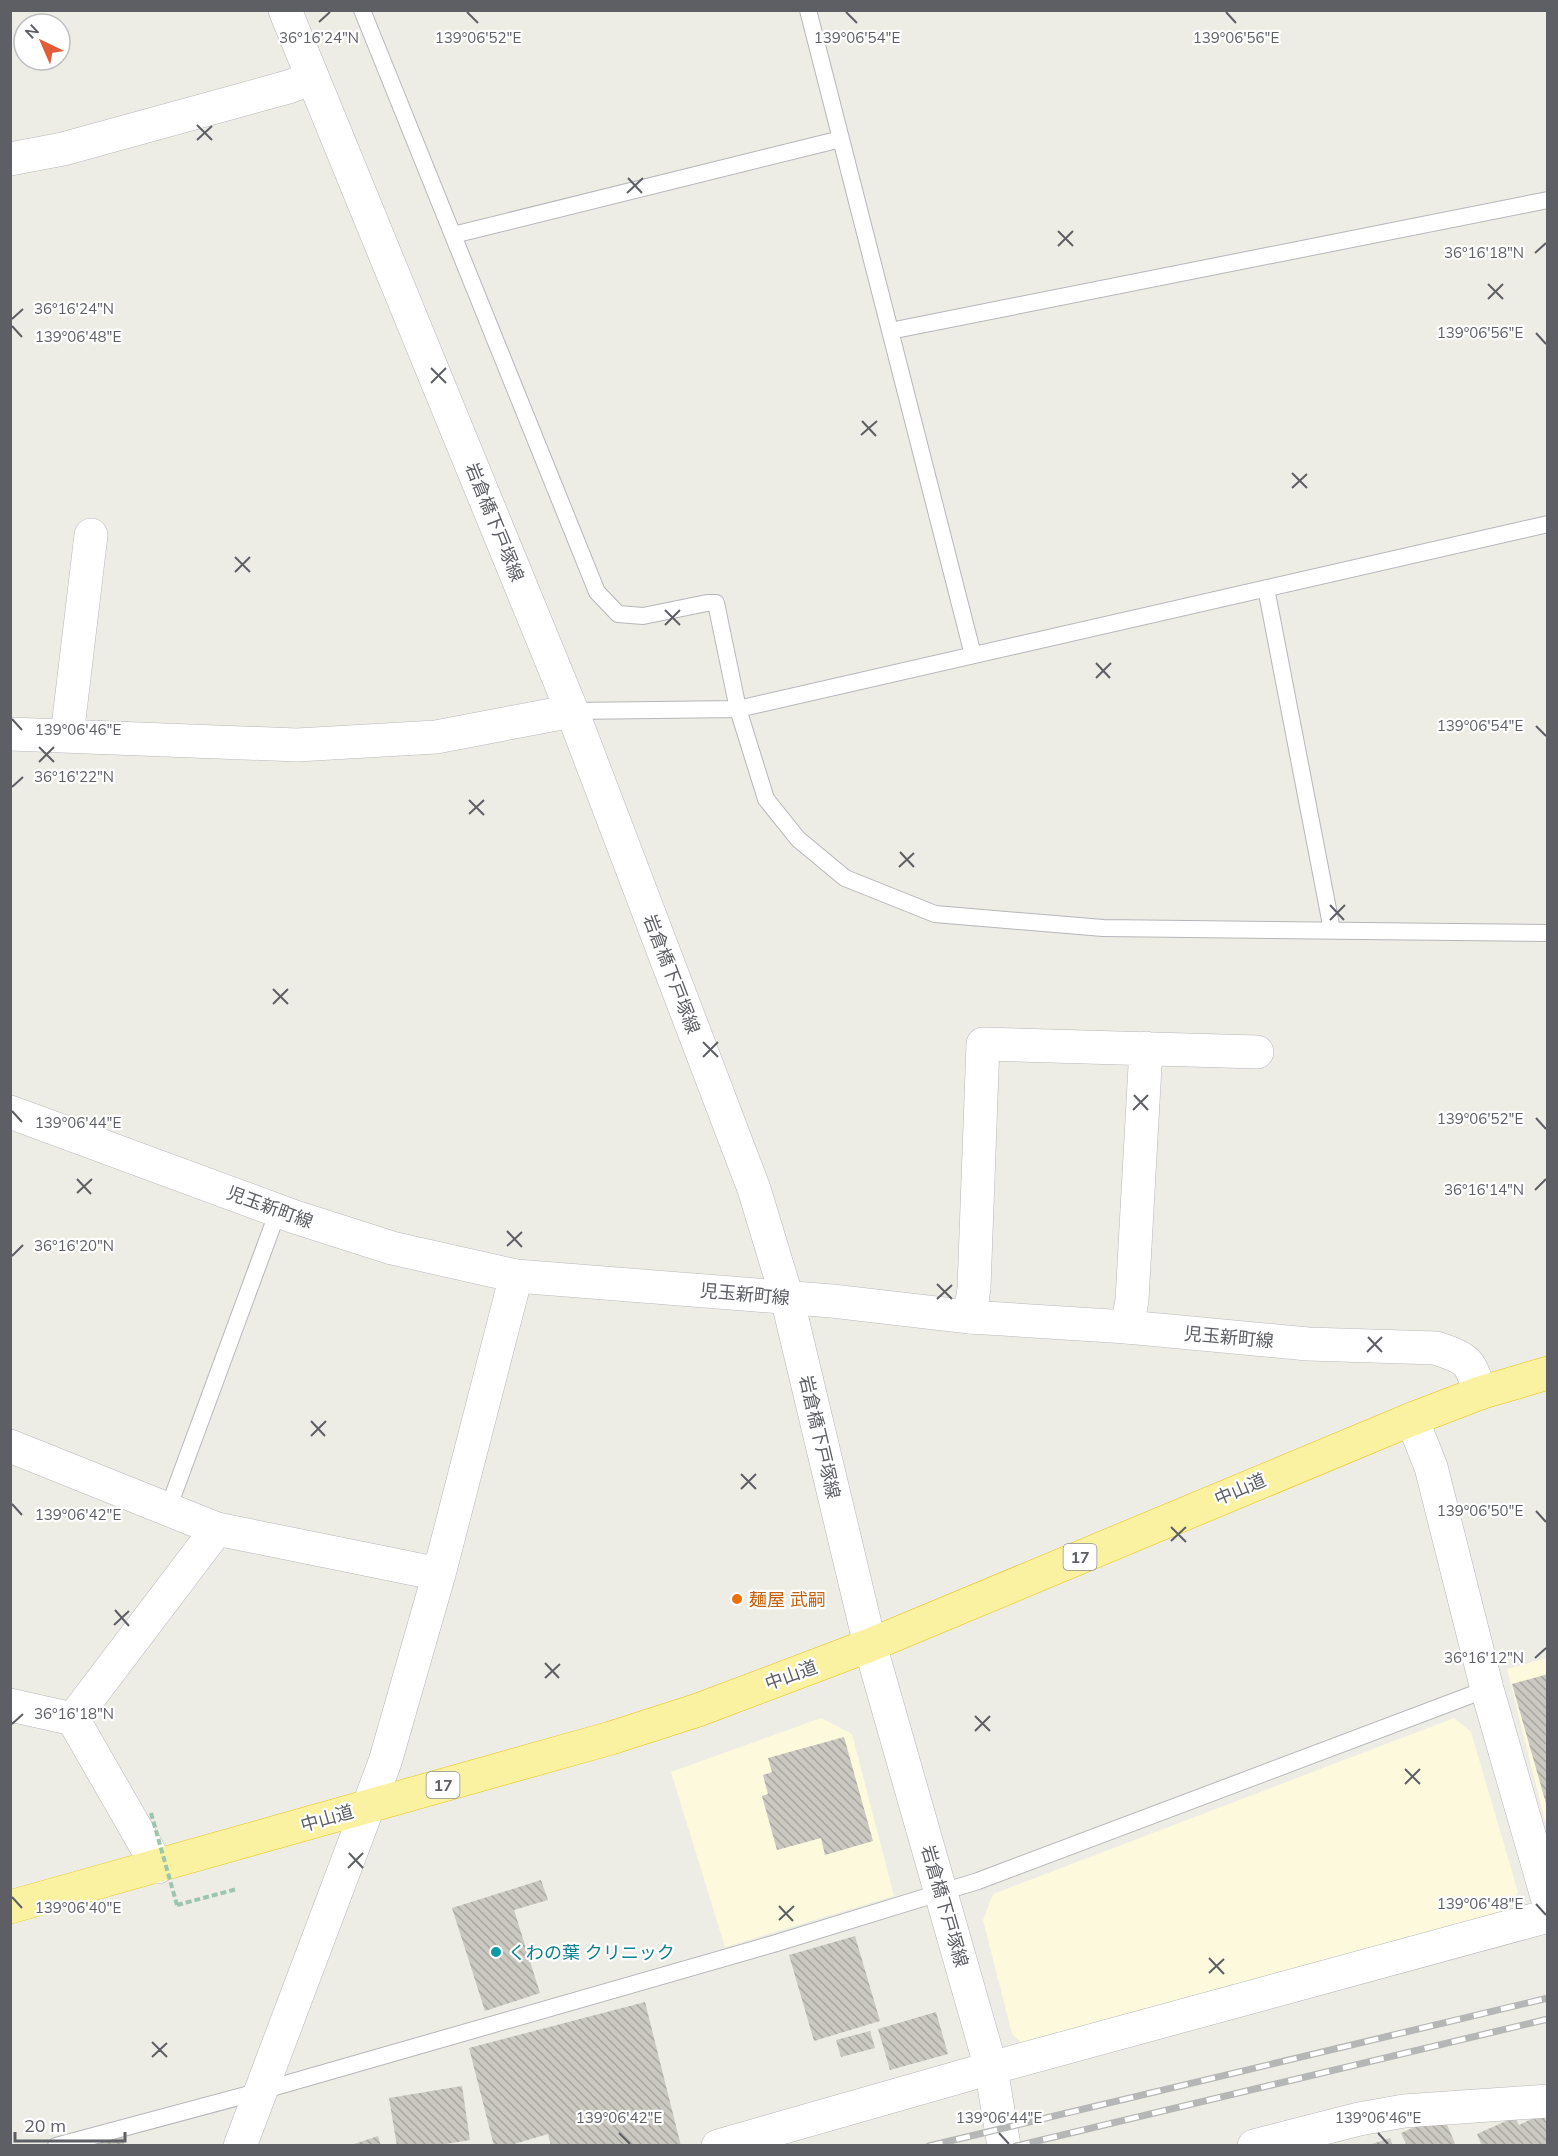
<svg xmlns="http://www.w3.org/2000/svg" width="1558" height="2156" viewBox="0 0 1558 2156" font-family="Mulish,'Noto Sans JP',sans-serif">
	<defs>
		<pattern id="building-back-hatch" width="6" height="6" patternUnits="userSpaceOnUse" patternTransform="scale(1.5)"><rect width="6" height="6" fill="#cac8c1"/><path d="M-1 5l2 2M0 0l6 6M5-1l2 2" fill="none" stroke="#a7a6a0"/></pattern>
	</defs>
	<rect width="100%" height="100%" fill="#eeede5"/>
	<path fill="#fcf9dc" d="M1547,1658V1829L1507,1669Z
		M821,1718L852,1734L894,1896L725,1947L671,1772Z
		M1454,1718L1471,1732L1518,1892L1502,1918L1027,2048L1012,2034L983,1920L993,1894Z"/>
	<path fill="url(#building-back-hatch)" d="M1548,1674V1807H1547L1512,1684Z
		M844,1737L873,1841L825,1855L821,1838L777,1850L762,1796L768,1794L763,1775L772,1772L768,1758Z
		M541,1880L548,1900L514,1910L540,1993L485,2011L452,1908Z
		M855,1936L880,2021L814,2041L789,1955Z
		M645,2002L681,2146H551L548,2134L507,2146H494L469,2048Z
		M936,2012L948,2054L890,2070L878,2029Z
		M870,2031L875,2048L841,2057L836,2040Z
		M462,2086L470,2140L434,2146H397L389,2098Z
		M1542,2114L1548,2125V2144L1544,2146H1482L1477,2134L1515,2117L1519,2125Z
		M1443,2115L1456,2146H1407L1401,2133Z
		M378,2136L381,2146H351V2145Z
		M122,2137L125,2146H96V2145Z
		M1390,2138L1393,2146H1369V2145Z"/>
	<g fill="none" stroke-linecap="round" stroke-linejoin="round">
		<g stroke="#b5b6bb" stroke-width="18">
			<path id="service" d="M362,10L597,592L618,614L643,616L707,603H716L738,709L766,799L798,839L845,878L935,914L1103,928L1548,933
				M808,10L973,655
				M453,235L841,139
				M890,331L1548,200
				M1266,588L1332,930
				M572,711L738,709L1548,524
				M168,1509L278,1211
				M56,2146L261,2091L773,1944L978,1881L1487,1689"/>
		</g>
		<g stroke="#b5b6bb" stroke-width="34">
			<path id="minor" d="M10,159L63,149L288,87L312,78
				M10,734L297,745L436,737L572,711
				M67,736L91,535
				M970,1317L974,1288L983,1044L1257,1052
				M1127,1327L1132,1300L1146,1048
				M1412,1419L1431,1467L1487,1689L1548,1900
				M10,1446L217,1529L439,1574
				M10,1705L73,1719
				M158,1867L73,1719L217,1529
				M240,2146L385,1762L439,1574L516,1276
				M718,2146L991,2068L1548,1916
				M1254,2146L1359,2119L1404,2111L1548,2101"/>
		</g>
		<g stroke="#b5b6bb" stroke-width="34">
			<path id="tertiary" d="M285,10L572,711L754,1189L787,1298L870,1645L991,2068L1004,2146"/>
		</g>
		<g stroke="#b6b8be" stroke-width="34">
			<path id="secondary" d="M10,1112L295,1217L392,1248L516,1276L832,1301L970,1317L1127,1327L1308,1344L1436,1348C1469,1359 1470,1361 1480,1393"/>
		</g>
		<g stroke="#e9c10a" stroke-width="34">
			<path id="trunk" d="M10,1907L611,1738L698,1710L870,1645L1412,1419L1480,1393L1548,1373"/>
		</g>
		<path stroke="#9cc5ad" stroke-width="4" stroke-dasharray="6 3" stroke-linecap="butt" d="M177,1905L237,1889"/>
		<use href="#service" stroke="#fff" stroke-width="16"/>
		<use href="#minor" stroke="#fff" stroke-width="33"/>
		<use href="#tertiary" stroke="#fff" stroke-width="33"/>
		<use href="#secondary" stroke="#fff" stroke-width="33"/>
		<use href="#trunk" stroke="#faf2a0" stroke-width="33"/>
		<g stroke="#b5b6b6" stroke-width="7">
			<path id="rail" d="M929,2146L1548,1998
				M1016,2146L1548,2019"/>
		</g>
		<use href="#rail" stroke="#fff" stroke-width="4.5" stroke-dasharray="14" stroke-linecap="butt"/>
		<path stroke="#9cc5ad" stroke-width="4" stroke-dasharray="6 3" stroke-linecap="butt" d="M151,1813L177,1905"/>
	</g>
	<path fill="none" stroke="#5d5f65" stroke-width="2" d="M467,12L478,23M846,12L857,23M1226,12L1236,23M319,22L330,12M197,125L212,140M197,140L212,126M628,178L642,193M627,193L643,178M1058,231L1073,246M1058,246L1073,231M1535,253L1546,243M1488,284L1503,299M1488,299L1503,284M12,319L23,309M12,326L22,337M1536,333L1546,344M431,368L446,383M431,383L446,368M862,421L876,436M861,435L877,421M1292,473L1307,488M1292,488L1307,474M235,557L250,572M235,572L250,557M665,610L680,625M665,625L680,610M1096,663L1110,678M1096,678L1111,663M12,719L22,730M1536,726L1546,736M39,747L54,762M39,762L54,747M12,787L23,777M469,800L484,815M469,814L484,800M900,852L914,867M899,867L914,853M1330,905L1344,920M1330,920L1345,905M273,989L288,1004M273,1004L288,989M703,1042L718,1057M703,1057L718,1042M1134,1095L1148,1110M1133,1110L1148,1095M12,1111L22,1122M1536,1118L1546,1129M77,1179L91,1194M1535,1190L1546,1179M77,1193L92,1179M507,1231L522,1247M507,1246L522,1232M12,1256L23,1245M937,1284L952,1299M937,1299L952,1285M1368,1337L1382,1352M1367,1352L1382,1337M311,1421L325,1436M311,1436L326,1421M741,1474L756,1489M741,1489L756,1474M12,1504L22,1515M1536,1511L1546,1522M1171,1527L1186,1542M1171,1541L1186,1527M115,1610L129,1626M114,1625L129,1611M1535,1658L1546,1648M545,1663L559,1678M545,1678L560,1664M975,1716L990,1731M12,1724L23,1714M975,1731L990,1716M1405,1769L1420,1784M1405,1784L1420,1769M349,1853L363,1868M348,1868L363,1853M12,1897L22,1908M1536,1904L1546,1915M779,1906L793,1921M779,1920L794,1906M1209,1958L1224,1974M1209,1973L1224,1959M152,2042L167,2057M152,2057L167,2043M619,2133L630,2144M999,2133L1009,2144M1378,2133L1388,2144"/>
	<circle fill="#e8710a" stroke="#fff" stroke-width="2" cx="737" cy="1599" r="6"/>
	<circle fill="#0f9aa8" stroke="#fff" stroke-width="2" cx="496" cy="1952" r="6"/>
	<g text-anchor="middle" dominant-baseline="central" stroke-width="4.5" stroke-linejoin="round" paint-order="stroke">
		<g fill="#fff" stroke="#8e8f93" stroke-width="1.5">
			<rect x="1063.5" y="1544" width="33" height="26" rx="4.5"/>
			<rect x="426.5" y="1772" width="33" height="26" rx="4.5"/>
		</g>
		<g font-size="16" font-weight="bold" fill="#5d5f65">
			<text x="1080" y="1557">17</text>
			<text x="443" y="1785">17</text>
		</g>
		<g font-size="18" fill="#5d5f65" stroke="#fff">
			<text transform="translate(495 522) rotate(68)">岩倉橋下戸塚線</text>
			<text transform="translate(672 974) rotate(69)">岩倉橋下戸塚線</text>
			<text transform="translate(270 1207) rotate(20)">児玉新町線</text>
			<text transform="translate(745 1294) rotate(5)">児玉新町線</text>
			<text transform="translate(1229 1337) rotate(5)">児玉新町線</text>
			<text transform="translate(820 1437) rotate(77)">岩倉橋下戸塚線</text>
			<text transform="translate(1240 1489) rotate(-23)">中山道</text>
			<text transform="translate(791 1675) rotate(-20)">中山道</text>
			<text transform="translate(327 1818) rotate(-16)">中山道</text>
			<text transform="translate(945 1906) rotate(74)">岩倉橋下戸塚線</text>
		</g>
		<g font-size="18" fill="#c56008" stroke="#fff" text-anchor="start">
			<text x="749" y="1599">麺屋 武嗣</text>
		</g>
		<g font-size="18" fill="#0d838f" stroke="#fff" text-anchor="start">
			<text x="508" y="1952">くわの葉 クリニック</text>
		</g>
	</g>
	<g font-size="15" text-anchor="middle" fill="#5d5f65" stroke="#fff" stroke-width="4.5" stroke-linejoin="round" paint-order="stroke">
		<text x="319" y="43">36°16'24"N</text>
		<text x="1236" y="43">139°06'56"E</text>
		<text x="478" y="43">139°06'52"E</text>
		<text x="857" y="43">139°06'54"E</text>
		<text x="1484" y="258">36°16'18"N</text>
		<text x="74" y="314">36°16'24"N</text>
		<text x="1480" y="338">139°06'56"E</text>
		<text x="78" y="342">139°06'48"E</text>
		<text x="1480" y="731">139°06'54"E</text>
		<text x="78" y="735">139°06'46"E</text>
		<text x="74" y="782">36°16'22"N</text>
		<text x="1480" y="1124">139°06'52"E</text>
		<text x="78" y="1128">139°06'44"E</text>
		<text x="1484" y="1195">36°16'14"N</text>
		<text x="74" y="1251">36°16'20"N</text>
		<text x="1480" y="1516">139°06'50"E</text>
		<text x="78" y="1520">139°06'42"E</text>
		<text x="1484" y="1663">36°16'12"N</text>
		<text x="74" y="1719">36°16'18"N</text>
		<text x="1480" y="1909">139°06'48"E</text>
		<text x="78" y="1913">139°06'40"E</text>
		<text x="619" y="2123">139°06'42"E</text>
		<text x="999" y="2123">139°06'44"E</text>
		<text x="1378" y="2123">139°06'46"E</text>
	</g>
	<rect width="1558" height="2156" fill="none" stroke="#5d5f65" stroke-width="24"/>
	<g transform="translate(42 42) rotate(316)"><circle r="28" fill="#ffffff" stroke="#bebfc1" stroke-width="1.5"/>
	<path d="M0-4.5L10 22L0 15L-10 22Z" fill="#e25c38"/>
	<text y="-9" font-size="16" font-weight="bold" text-anchor="middle" fill="#5d5f65">N</text>
	</g>
	<path d="M15 2132v9h110v-9" fill="none" stroke="#5d5f65" stroke-width="3"/>
	<text x="24" y="2132" font-size="18" fill="#5d5f65" stroke="#ffffff" stroke-width="4.5" paint-order="stroke">20 m</text>
</svg>
